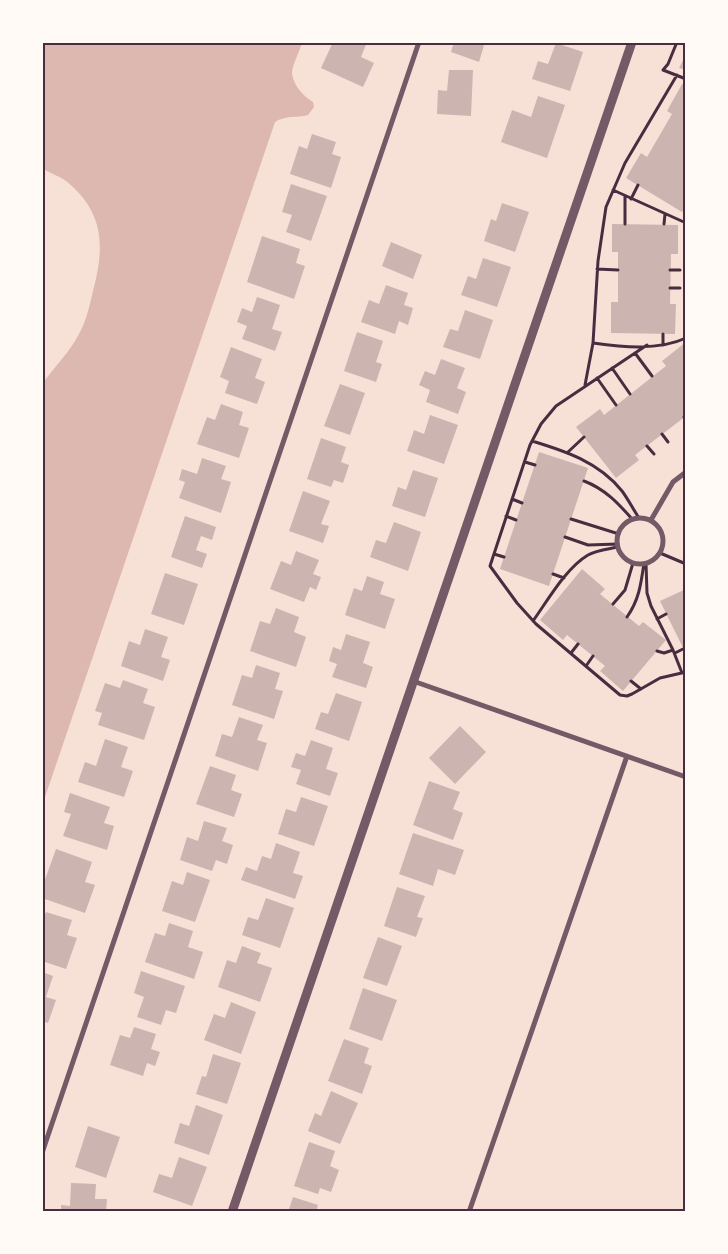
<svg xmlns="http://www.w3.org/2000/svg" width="728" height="1254" viewBox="0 0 728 1254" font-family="Barlow,sans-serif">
	<rect width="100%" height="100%" fill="#f7e1d7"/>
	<path fill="#dcb8b0" d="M43,42L302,43C300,50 292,66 292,73C293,85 304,97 313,102L314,107L308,115C296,118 286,115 275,122L43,803V383C54,367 70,352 79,334C87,320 90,303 94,287C105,244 103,211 66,181C59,176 50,173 43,169Z"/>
	<path fill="#ccb4b1" d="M333,42H367L361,57L374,63L363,87L321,68Z
		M454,42H485L479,62L451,52Z
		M556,43L583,52L570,91L532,79L538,61L548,64Z
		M686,54V70L679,68Z
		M449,70H473L471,116L437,114L438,90L447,91Z
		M682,84L686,86V206L682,212L626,178L641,153L647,157L672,114L667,111Z
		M538,96L565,105L547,158L501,142L512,110L531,117Z
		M312,134L336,142L332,154L341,157L331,188L290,174L299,146L307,149Z
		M291,184L327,196L311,241L286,232L292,215L282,212Z
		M502,203L529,212L515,252L484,241L491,219L496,221Z
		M612,224L678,225V254H671L670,304H676L675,334L611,333V302H618V252H612Z
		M262,236L300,249L296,263L305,266L294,299L247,282Z
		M391,242L422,255L413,279L382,266Z
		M483,258L511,267L497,307L461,295L468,276L476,279Z
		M386,285L408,293L404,305L413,308L408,325L399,321L395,334L361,322L369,300L379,304Z
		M257,297L280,305L272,329L282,332L275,351L242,339L247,326L237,322L242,308L252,312Z
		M465,310L493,320L480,359L443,347L450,329L458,331Z
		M357,332L383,341L376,362L382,364L376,382L344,371Z
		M686,342V416L635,455L639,460L616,478L576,427L600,409L604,415L666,366L662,361Z
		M231,347L262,359L255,378L265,382L257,404L225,393L229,381L220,377Z
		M441,359L465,368L457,388L466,392L458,414L426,402L430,390L419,385L425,371L435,375Z
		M340,384L365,393L350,435L324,426Z
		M221,404L243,412L239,425L249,428L239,458L197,444L207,417L215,420Z
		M430,415L458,425L444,464L407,451L414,430L424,434Z
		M321,438L346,447L341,462L349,465L343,483L334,480L331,487L307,479Z
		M539,452L588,468L549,586L500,569Z
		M202,458L226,466L221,479L231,482L221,513L179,498L185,482L179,480L182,469L197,474Z
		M413,470L438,478L425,517L392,506L398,487L406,490Z
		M303,491L330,501L321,524L329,526L323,543L289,531Z
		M185,516L216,527L212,540L201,536L196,550L207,554L202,568L171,557Z
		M394,522L421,532L408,571L370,557L376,540L386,543Z
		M296,551L319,560L313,574L321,577L316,590L310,587L304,602L270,589L281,561L291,565Z
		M582,569L605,589L600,594L639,626L643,622L666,640L623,691L600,671L605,666L567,635L563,640L540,620Z
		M165,573L198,584L184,625L151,614Z
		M367,576L384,582L380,594L395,599L385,629L345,615L354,588L362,591Z
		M686,589V654L660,601Z
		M276,608L299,617L294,632L306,637L296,667L250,651L260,621L270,624Z
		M145,629L168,637L161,657L170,660L163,681L121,666L129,641L140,645Z
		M346,634L370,642L363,663L373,667L366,688L332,677L337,664L329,661L333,647L341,650Z
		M256,665L280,673L275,689L283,691L274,719L232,705L242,675L252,678Z
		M123,680L148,689L143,703L155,707L144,740L98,725L102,713L95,711L105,683L120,688Z
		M336,693L362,702L349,741L315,729L321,712L328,714Z
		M239,717L263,725L257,740L267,743L258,771L215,756L222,734L232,737Z
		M460,726L486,752L455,784L429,758Z
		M105,739L128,747L121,767L133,771L124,797L78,782L85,762L96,766Z
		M311,740L333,748L326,769L338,773L330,796L296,784L301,770L291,767L296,753L305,756Z
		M210,766L236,775L231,790L242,794L234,817L196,804Z
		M429,781L460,792L453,809L463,813L453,840L413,825Z
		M70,793L110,807L104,823L114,826L107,850L63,836L71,814L64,812Z
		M301,797L328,806L314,846L278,834L286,809L296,812Z
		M204,821L227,828L222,841L233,845L227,864L216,860L212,871L180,860L187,837L198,841Z
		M413,833L464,850L455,875L438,869L433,886L399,874Z
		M276,843L300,852L293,873L303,876L295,899L241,880L246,867L257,871L262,856L271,859Z
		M56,849L92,862L85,882L95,885L85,913L42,898V888Z
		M187,872L210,880L195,922L162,911L172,881L183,885Z
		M397,887L425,896L417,917L423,918L416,937L384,926Z
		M266,898L294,908L280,948L242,935L248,917L258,920Z
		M46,912L72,920L67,935L77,938L66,969L42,961V922Z
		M169,923L193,931L188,947L203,952L194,979L145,962L155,933L165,936Z
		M378,937L402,946L387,986L363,978Z
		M242,946L261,953L257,963L272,968L260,1002L218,987L227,960L236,963Z
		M141,971L185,986L176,1013L166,1010L161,1025L137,1017L144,997L134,993Z
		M42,972L53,976L46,997L56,1000L48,1023L42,1021Z
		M363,988L397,1000L382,1041L349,1029Z
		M231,1002L256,1012L241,1054L204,1040L214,1014L225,1018Z
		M134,1027L156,1034L151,1049L160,1052L155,1066L147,1063L143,1076L110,1065L120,1035L130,1038Z
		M344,1039L369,1048L364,1063L372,1066L362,1094L328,1081Z
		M213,1054L241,1063L227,1104L196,1094L202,1076L206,1077Z
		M331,1091L358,1103L340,1144L308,1131L315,1113L321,1116Z
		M196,1105L223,1115L209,1155L174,1143L180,1123L189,1126Z
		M88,1126L120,1137L106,1178L75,1167Z
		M309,1142L335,1151L330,1166L339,1170L331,1192L320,1188L318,1194L294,1186Z
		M179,1157L207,1167L192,1206L153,1192L159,1174L172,1178Z
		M71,1183L96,1184L95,1199H107L106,1212H61V1205L70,1206Z
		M293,1197L318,1205L316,1212H288Z"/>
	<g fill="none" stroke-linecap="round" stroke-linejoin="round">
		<path stroke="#4a2c40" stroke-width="3" d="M677,42L668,64L663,70L686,79
			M613,190L686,223
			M625,196V224
			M631,199L638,185
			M664,224L665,214
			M597,269L618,270
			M670,270H680
			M670,288H680
			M663,334V345
			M593,343C622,347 658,351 686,338
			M647,345L556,406L541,424L530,445L490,566L517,603L536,624L620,695L627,696L632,694L660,678L686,672
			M635,353L652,376
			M612,368L630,394
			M597,378L616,405
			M585,385L593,343L598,261L606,207L625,163L677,75
			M684,417L686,419
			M662,434L668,442
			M532,441C565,451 599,462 622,491C628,499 633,509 639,518
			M647,446L654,454
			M568,452L584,437
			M525,462L535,465
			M584,481C605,489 618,503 633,520
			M512,499L522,503
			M506,516L516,520
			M571,519L619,534
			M565,537L588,545L618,544
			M660,553L686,564
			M494,554L504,557
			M646,563L647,593L651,606L673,650L682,673
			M553,574L564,578
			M613,604L625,590L633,563
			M627,617C639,600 641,584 644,563
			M657,619L666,614
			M533,621C548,600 566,568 588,555C596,550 609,549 618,547
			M657,651L664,653L673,650
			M571,653L578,644
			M675,653L683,649
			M586,666L593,656
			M631,681L641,689"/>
		<path stroke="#755966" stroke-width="5" d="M617 541a23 23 0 1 1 46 0a23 23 0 1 1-46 0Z
			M651,520L673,482L686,472
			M413,681L686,777
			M42,1153L419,42
			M469,1212L627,756"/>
		<path stroke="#755966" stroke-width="9" d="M232,1212L632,42"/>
	</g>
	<rect width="728" height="1254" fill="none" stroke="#fffaf5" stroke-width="88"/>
	<rect x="44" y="44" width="640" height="1166" fill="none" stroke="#4a2c40" stroke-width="2"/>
</svg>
